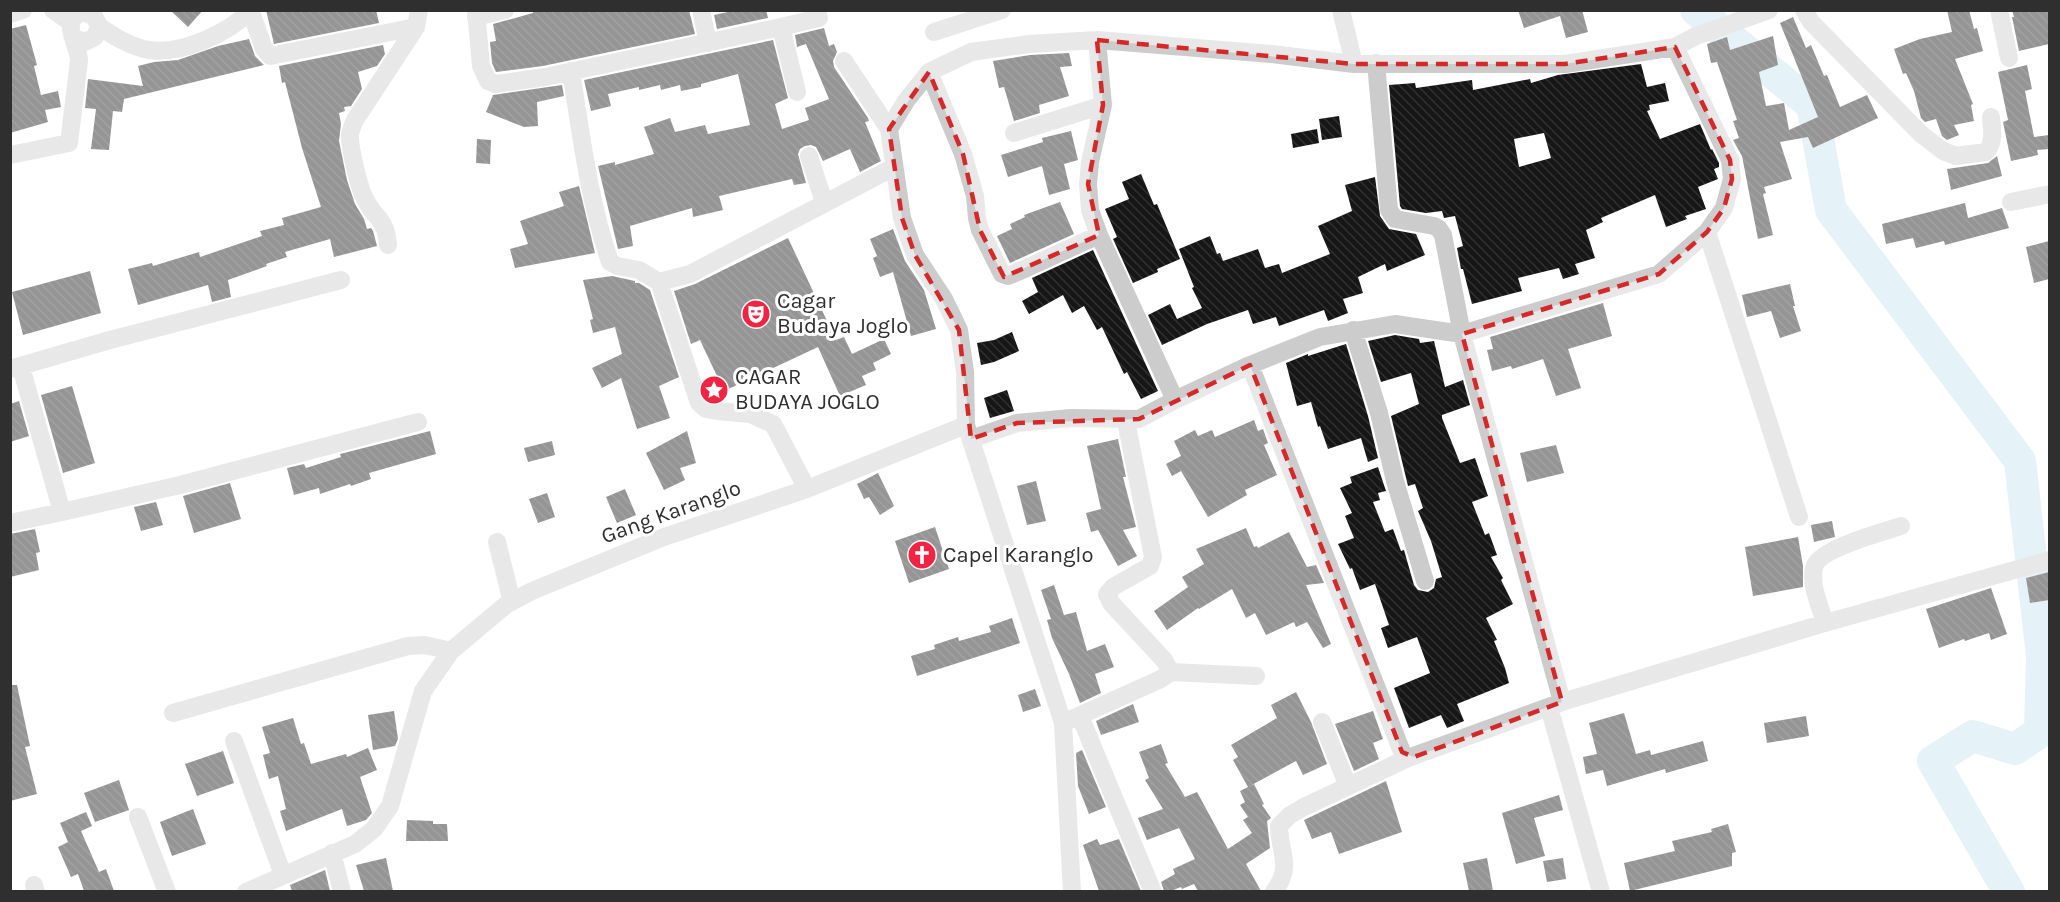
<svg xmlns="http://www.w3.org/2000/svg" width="2060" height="902" viewBox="0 0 2060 902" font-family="Karla,sans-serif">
	<defs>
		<pattern id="building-back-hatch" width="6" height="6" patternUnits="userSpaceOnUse" patternTransform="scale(1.5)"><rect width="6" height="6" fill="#161616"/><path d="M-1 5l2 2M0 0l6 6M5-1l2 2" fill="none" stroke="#303030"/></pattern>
	</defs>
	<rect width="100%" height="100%" fill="#fff"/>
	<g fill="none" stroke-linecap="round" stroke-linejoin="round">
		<path stroke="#c6e2ef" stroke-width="32" d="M1696,10L1812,105L1831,210L2020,461L2042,656L2040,732L2015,749L1973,736L1933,761L2009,892"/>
	</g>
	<path fill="url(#building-back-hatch)" fill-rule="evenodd" d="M170,10H203L188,27Z
		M266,10H376L379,23L274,44Z
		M533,10H689L695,34L543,66L496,72L492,63L490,42L496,41L493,24L533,13Z
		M737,10H766L768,18L717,29L714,15Z
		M1518,10H1582L1588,32L1566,38L1560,16L1524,28Z
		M1947,10H1969L1974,29L1977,28L1983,51L1955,59L1973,104L1971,105L1974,121L1954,125L1959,135L1947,140L1942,136L1936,119L1925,122L1921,118L1914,91L1906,73L1903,74L1894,49L1920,39L1952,32Z
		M2012,10H2049V44L2019,51L2012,17H2014Z
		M1793,17L1806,48L1811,45L1824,76L1827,75L1840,107L1867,95L1878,118L1813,148L1808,137L1780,142L1792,179L1764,187L1766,193L1763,194L1773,235L1758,239L1742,156L1733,140L1739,138L1733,121L1737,120L1717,62L1711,63L1707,44L1727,37L1730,50L1773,36L1778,65L1759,72L1766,106L1784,103L1789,130L1818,117L1780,23Z
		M26,25L37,65L34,66L41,95L58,91L61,107L45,110L48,122L10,133V29Z
		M824,28L829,46L834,44L837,52L833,61L834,67L868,118L869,121L865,122L881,161L860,172L850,149L823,161L816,147L811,145L805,146L800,149L798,154L806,183L794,185L792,179L719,196L723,210L693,217L692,208L630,226L633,246L618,249L598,166L615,162V165L654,154L644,127L670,118L675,132L705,125L708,134L750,125L738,74L701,84V87L681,91L680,85L661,90L660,85L639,90V87L608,94L611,106L591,111L584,80L773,40L788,98L775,104L782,129L809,120L805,108L829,99L806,44L797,47L795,35Z
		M249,39L255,56L264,65L124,99L122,112L113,111L109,150L91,149L96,109L85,108L88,79L143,86L138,66L154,62L178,60L218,46Z
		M383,45L385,54L377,66L358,72L362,89L351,106L344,107L345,111L339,113L341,124L339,141L347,180L355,204L364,219L367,229L371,228L373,231L377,246L334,257L330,239L285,252L287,257L266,264L267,266L228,280L231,297L212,302L208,285L138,305L128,269L152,263L153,266L199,252L200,257L262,236L260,231L284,225L282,218L321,207L302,148L285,82L282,83L279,66Z
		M1069,53L1072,66L1060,67L1069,96L1039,105L1040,113L1014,121L1004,87L999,88L993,61L1030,55Z
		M1641,64L1647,87L1665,83L1669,101L1649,105L1650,110L1647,111L1660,139L1700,124L1711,150L1712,149L1719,163V167L1714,169L1718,179L1698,187L1706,209L1685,216L1687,219L1666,227L1655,195L1601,218L1603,222L1586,230L1595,258L1575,264L1579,274L1563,279L1559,268L1518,278L1522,291L1472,304L1463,269H1461L1457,248L1463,246L1455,216L1444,218L1442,211L1426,213L1402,209L1400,206L1389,85L1415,83L1416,88L1472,80L1473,90L1530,79L1531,83L1558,75ZM1544,133L1551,158L1519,167L1514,139Z
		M2027,65L2032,89L2025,91L2034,137L2049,135V149L2037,150L2038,155L2011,161L2003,122L2008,120L1998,72Z
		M562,85L564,96L537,102L538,126L524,127L486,112L493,95Z
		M1339,116L1342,137L1322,140L1319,119Z
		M1317,129L1319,143L1293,148L1291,134Z
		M1071,131L1078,160L1064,164L1070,189L1049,195L1042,166L1008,177L1001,155L1043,142L1042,138Z
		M477,139L491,140L490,164L476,163Z
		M1997,156L2002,176L1951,190L1947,169L1988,163Z
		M1141,174L1154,205L1157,204L1180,259L1157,269L1158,272L1133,283L1113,239L1117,237L1105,209L1129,199L1122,182Z
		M1375,177L1380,216L1389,229L1416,234L1425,255L1387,271L1385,264L1358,277L1363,293L1343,299L1348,313L1328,321L1324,310L1279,326L1276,317L1253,324L1248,310L1207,324L1162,345L1148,315L1170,304L1177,319L1202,308L1192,288L1194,287L1179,249L1210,236L1217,254L1220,253L1223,261L1258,249L1265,268L1279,264L1282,273L1330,254L1318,226L1352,211L1345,185Z
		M579,186L595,253L515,268L510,249L528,244L520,221L564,206L559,192Z
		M1060,202L1074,234L1010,263L997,236L1012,229L1010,224L1025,217L1024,215Z
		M1965,203L1968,218L2002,208L2009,228L1945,245L1944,241L1916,248L1913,238L1886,244L1882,224Z
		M893,229L905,261L924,290L936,329L911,336L893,272L880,277L873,258L877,256L870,239Z
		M788,238L836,340L844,337L852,354L884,339L891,354L873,363L876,370L862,376L866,385L840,396L818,347L724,391L700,340L691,344L674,291L695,284Z
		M2049,241V279L2034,283L2026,247Z
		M1093,250L1158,391L1141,399L1127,372L1124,374L1102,327L1097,330L1084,306L1072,313L1063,295L1029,314L1022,301L1038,292L1032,278Z
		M90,271L101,313L23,335L12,292Z
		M612,276L635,281V283H639L650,290L679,377L659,386L670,418L637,429L621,378L602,388L592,368L622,354L615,327L593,333L590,320L593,319L583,280Z
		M1790,284L1795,306H1793L1801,331L1780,338L1771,311L1747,317L1742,295Z
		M1603,303L1612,336L1568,349L1581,388L1556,396L1543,359L1512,369L1511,366L1492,371L1487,350L1493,349L1490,337Z
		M1012,332L1019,351L994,362L981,365L977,343L994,340Z
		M1395,335L1419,339L1420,343L1434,341L1445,387L1463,380L1470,405L1442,415V418L1460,463L1475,458L1488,496L1472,502L1485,535L1489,533L1497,555L1491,557L1503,578L1501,580L1513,604L1486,618L1497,640L1494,641L1505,668L1509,683L1457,704L1464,721L1447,728L1441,715L1409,728L1394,688L1430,673L1417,637L1388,648L1381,628L1389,625L1375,584L1360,590L1352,568L1350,569L1338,544L1354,538L1345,516L1352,513L1340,488L1352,483L1350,477L1378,467L1386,491L1378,493L1380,500L1373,502L1385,532L1393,529L1401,551L1404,550L1414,585L1418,590L1428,592L1434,588L1436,579L1442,577L1431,541L1418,511L1423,508L1415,484L1408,486L1391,416L1419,404L1411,373L1381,382L1368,341Z
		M1346,344L1368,416L1378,458L1368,462L1361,438L1328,449L1320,426L1318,427L1311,402L1297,406L1286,363L1308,354V356Z
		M72,386L95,463L63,473L41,395Z
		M1007,390L1014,411L990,418L984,398Z
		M19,401L29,436L10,442V404Z
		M1254,420L1258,431L1263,429L1268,443L1264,445L1277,475L1245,490L1247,495L1208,517L1181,471L1172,476L1166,464L1181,456L1174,441L1195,430L1198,436L1212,430L1215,437Z
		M430,431L436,454L369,473L371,479L351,486L350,484L320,494L319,488L294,495L287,468L304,464L306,468L341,457L340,454Z
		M687,431L696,463L680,468L685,480L664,490L646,453Z
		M1118,439L1126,477H1123L1136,527L1123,530L1137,556L1118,566L1098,530L1091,532L1086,513L1101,509L1087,446Z
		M552,441L555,455L528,462L524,448Z
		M1556,445L1564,473L1527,482L1520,453Z
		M878,473L894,506L880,515L869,497L864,499L857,484Z
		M1036,481L1046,521L1027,525L1017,486Z
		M230,483L241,519L194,533L183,496Z
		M625,489L636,515L617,523L606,497Z
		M547,493L555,517L538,523L529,499Z
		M156,502L163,525L141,531L134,507Z
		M1832,521L1835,537L1814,542L1811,525Z
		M935,527L949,569L909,583L895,541Z
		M1246,528L1254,547L1257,546L1258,548L1289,532L1307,567L1316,565L1324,583L1306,585L1331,644L1323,648L1307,622L1296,627L1294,622L1266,635L1255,613L1246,618L1232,589L1199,609L1198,608L1167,630L1154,611L1188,587L1182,577L1204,564L1196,549Z
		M35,529L40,552L36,553L39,570L10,577V534Z
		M1798,537L1803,566V587L1753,596L1745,547Z
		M2049,572V600L2030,603L2026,578Z
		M1054,585L1064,615L1076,612L1087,651L1105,644L1114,667L1095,674L1101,693L1080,703L1069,674L1052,638L1047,620L1051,619L1041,590Z
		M1991,588L2007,634L1991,640L1989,633L1965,641L1964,639L1939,648L1926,609Z
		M1012,618L1020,643L917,676L911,656L935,649L934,645L958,637L959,641L991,632L989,626Z
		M10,685H17L30,746L25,747L37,794L10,801Z
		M1035,689L1041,706L1023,712L1018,695Z
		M1296,692L1311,722L1327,764L1303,775L1296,761L1248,787L1233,760L1238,757L1231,745L1277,718L1271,705Z
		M1133,704L1139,722L1101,735L1096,721Z
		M394,711L398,739L395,746L373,750L368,715Z
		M1373,711L1383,739L1373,743L1379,759L1354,771L1335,724Z
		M1624,713L1636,754L1650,750L1651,755L1703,741L1708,761L1666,773L1665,769L1607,786L1603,770L1586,774L1583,757L1597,754L1589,723Z
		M1806,716L1809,736L1767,743L1764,723Z
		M293,718L301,744L304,743L311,764L346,754L347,757L368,748L377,770L360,777L372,813L366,820L347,826L342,809L286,831L280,811L286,809L278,776L269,779L263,755L270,753L262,727Z
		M1161,744L1168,763L1165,764L1185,797L1197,792L1228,849L1252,833L1243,820L1248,817L1240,805L1245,802L1240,791L1254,784L1264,804L1262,805L1271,818L1267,821L1270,848L1246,864L1261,891H1198L1194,884L1182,889L1181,887L1171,891H1164L1161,882L1175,874L1173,869L1195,859L1179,828L1147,840L1138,818L1163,809L1145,780L1149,778L1139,752Z
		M1082,750L1106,807L1089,814L1078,786L1076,753Z
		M223,751L234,783L197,796L185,764Z
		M119,780L129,810L95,822L84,793Z
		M1386,781L1402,832L1339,854L1331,832L1312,839L1304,820Z
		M1559,795L1563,810L1534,818L1545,856L1516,864L1502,813Z
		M193,809L206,844L172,856L160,822Z
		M86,812L92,826L81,831L99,872L106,869L114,891H84L78,874L71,877L58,847L68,842L60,823Z
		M407,820L433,821V824H447L448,841H406Z
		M1728,824L1736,852L1732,853V866L1630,891L1624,863L1675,851L1672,841L1712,832L1711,829Z
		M1097,839L1100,845L1119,839L1141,891H1099L1083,845Z
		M386,858L393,891H364L356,865Z
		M1487,858L1493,891H1469L1463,863Z
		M1563,858L1566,879L1547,882L1543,861Z
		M325,870L330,891H292L290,885Z"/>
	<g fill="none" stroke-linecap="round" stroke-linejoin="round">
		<path stroke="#ccc" stroke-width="18" d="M53,10L70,22
			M476,10L481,66L488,81L496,84L545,77L781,27L819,18L817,10
			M701,10L708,43
			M1341,10L1354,64H1565L1675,47L1696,36L1769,10
			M1804,10L1811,22L1921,134L1943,151L1956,156L1986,152C1995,142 1992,129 1991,117
			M1999,10L2009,58
			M251,12L264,49L270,56L416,27
			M10,14L23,10
			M476,17L505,10
			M99,26C113,36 131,47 149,50C181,55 229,33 251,10
			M781,27L797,92
			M934,32L1002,10
			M1097,40L1103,105L1090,162L1088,184L1090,210L1099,235L1175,400L1250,365L1320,337L1395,324L1462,334L1443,235L1439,229L1434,226L1395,219L1389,210L1376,63
			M844,61L889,129
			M571,71C581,134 589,201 610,262L617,266L639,270L659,282L699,403L706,409L717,411L750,414L773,424L807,489
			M929,72L963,154L975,196L977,218L980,230L1002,274L1008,276L1020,271L1099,235
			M1014,133L1103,105
			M10,155L69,143L79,61C79,44 58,20 83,12L94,16L99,26L95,37L85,42L74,38
			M809,156L824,202
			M2011,202L2050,194
			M1707,232L1799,517
			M388,245C386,218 375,219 365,199C359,188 349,146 350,134C351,129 353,124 355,120L416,27L419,10
			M659,282L690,274L894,167
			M1353,330L1379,413L1395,481L1425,581
			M1250,365L1402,752L1408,758L1562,702L1825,623L2050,560
			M10,369L110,340L341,280
			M971,439L1017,423L1071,418L1139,419L1175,400
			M62,512L180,485L418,422
			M10,523L62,512L21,367
			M497,542L512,602
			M1825,623C1820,606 1810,585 1814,568C1817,549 1883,532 1901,526
			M1171,672L1256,676
			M1562,702L1462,334L1659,274L1707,232L1724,208L1732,179L1730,160L1675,47
			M1549,707L1601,892
			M173,713L408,646L425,645L451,651
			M1080,716L1153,892
			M1322,722L1348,786
			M1063,723L1161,679L1171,672L1164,660L1111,603L1107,594L1113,587L1150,566L1153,557L1126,421
			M234,741L283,875
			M138,817L167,892
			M332,853L342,892
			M34,885L36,892
			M246,892L355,844L374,829L390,806L423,691L451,651L507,604L532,591L664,537L807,489L966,425
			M1072,892L1063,723L966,425L965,372L959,330L944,299L915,255L902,218L889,129L906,101L929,72L971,52L1029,44L1097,40L1272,54L1354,64
			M1274,892C1293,865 1280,856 1279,826L1290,815L1304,807L1408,758"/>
	</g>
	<path d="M0 0H2060V902H0ZM1097,40L1354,64H1565L1675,47L1730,160L1732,179L1724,208L1707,232L1659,274L1462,334L1562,702L1414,757L1402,752L1250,365L1139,419L1017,423L971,439L959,330L915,255L902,218L889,129L929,72L963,154L980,230L1004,277L1099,235L1088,184L1103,105Z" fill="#fff" fill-opacity=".55" fill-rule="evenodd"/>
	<path fill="none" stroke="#d62828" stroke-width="4.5" stroke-dasharray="12 8" stroke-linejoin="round" d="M1097,40L1354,64H1565L1675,47L1730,160L1732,179L1724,208L1707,232L1659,274L1462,334L1562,702L1414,757L1402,752L1250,365L1139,419L1017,423L971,439L959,330L915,255L902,218L889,129L929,72L963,154L980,230L1004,277L1099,235L1088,184L1103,105Z"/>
	<defs>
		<g id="theatre-disc" transform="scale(1.5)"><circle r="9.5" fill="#f32443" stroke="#fff"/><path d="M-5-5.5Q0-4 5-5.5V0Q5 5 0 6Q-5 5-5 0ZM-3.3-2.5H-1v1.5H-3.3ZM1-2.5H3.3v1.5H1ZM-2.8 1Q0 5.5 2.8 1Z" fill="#fff"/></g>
		<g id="sight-disc" transform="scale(1.5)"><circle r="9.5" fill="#f32443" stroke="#fff"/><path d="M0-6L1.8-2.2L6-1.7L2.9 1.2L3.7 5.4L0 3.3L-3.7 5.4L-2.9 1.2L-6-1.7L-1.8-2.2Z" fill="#fff"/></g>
		<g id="church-disc" transform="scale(1.5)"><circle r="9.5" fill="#f32443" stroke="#fff"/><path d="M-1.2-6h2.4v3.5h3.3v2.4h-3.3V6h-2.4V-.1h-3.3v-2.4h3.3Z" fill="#fff"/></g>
	</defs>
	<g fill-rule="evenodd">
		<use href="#theatre-disc" x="756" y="314"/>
		<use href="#sight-disc" x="714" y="390"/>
		<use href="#church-disc" x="922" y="555"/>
	</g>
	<g text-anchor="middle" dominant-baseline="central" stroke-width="6" stroke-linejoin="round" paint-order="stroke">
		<g font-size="22" fill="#2f2f2f" stroke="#fff" text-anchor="start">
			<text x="777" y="301">Cagar<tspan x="777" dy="25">Budaya Joglo</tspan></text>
			<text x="735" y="377">CAGAR<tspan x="735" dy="25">BUDAYA JOGLO</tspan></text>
			<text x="943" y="555">Capel Karanglo</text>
		</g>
		<g font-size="22" fill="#2f2f2f" stroke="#fff">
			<text transform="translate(671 512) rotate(-20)">Gang Karanglo</text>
		</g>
	</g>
	<rect width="2060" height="902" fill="none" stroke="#2f2f2f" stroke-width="24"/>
</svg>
